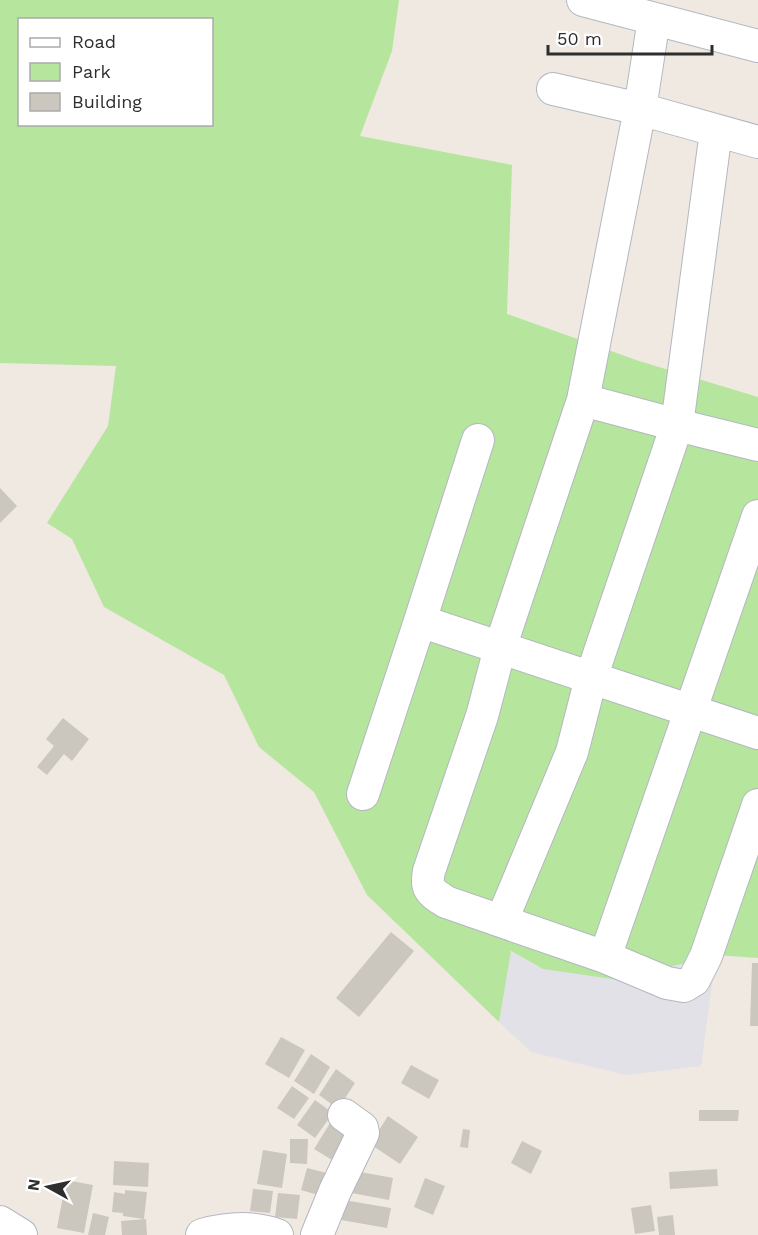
<svg xmlns="http://www.w3.org/2000/svg" width="758" height="1235" viewBox="0 0 758 1235" font-family="'Work Sans',sans-serif">
	<rect width="100%" height="100%" fill="#efe9e1"/>
	<path fill="#e3e1e8" d="M510,951L543,969L716,955L701,1066L626,1075L531,1052L499,1022Z"/>
	<path fill="#b6e59e" fill-rule="evenodd" d="M0,0H399L392,51L360,136L512,165L507,314L639,361L758,397V958L716,955L619,980L543,969L511,951L499,1022L367,895L314,792L259,747L224,675L104,607L72,539L47,523L108,426L116,366L0,363ZM20,20H212V124H20Z"/>
	<path fill="#cbc7bf" d="M0,488L17,506L0,523Z
		M63,718L89,739L72,761L64,754L47,775L37,767L54,746L46,739Z
		M391,932L414,951L359,1017L336,998Z
		M752,963H758V1026H750Z
		M281,1037L305,1050L289,1078L265,1064Z
		M311,1054L330,1067L314,1094L294,1081Z
		M411,1065L439,1080L429,1099L401,1083Z
		M336,1069L355,1083L338,1109L319,1095Z
		M292,1086L309,1098L294,1119L277,1108Z
		M315,1100L333,1113L315,1138L297,1125Z
		M699,1110H739L738,1121H699Z
		M388,1116L418,1137L400,1164L370,1144Z
		M330,1123L352,1136L337,1163L314,1149Z
		M463,1129L470,1130L468,1148L460,1147Z
		M290,1139H308L307,1164L290,1163Z
		M522,1141L542,1151L531,1174L511,1163Z
		M263,1150L287,1154L282,1188L257,1184Z
		M114,1161L149,1163L148,1187L113,1185Z
		M307,1168L331,1174L325,1197L301,1190Z
		M717,1169L718,1186L670,1189L669,1172Z
		M350,1170L393,1178L389,1200L346,1192Z
		M425,1178L445,1186L433,1215L414,1207Z
		M66,1180L93,1185L84,1233L57,1228Z
		M253,1189L273,1191L270,1213L250,1211Z
		M125,1190L147,1192L144,1219L123,1216V1213L112,1212L114,1192L125,1194Z
		M278,1193L300,1195L297,1219L275,1217Z
		M344,1200L391,1208L387,1228L341,1220Z
		M651,1205L655,1231L635,1234L631,1208Z
		M93,1213L109,1217L105,1235H88Z
		M673,1215L675,1235H659L657,1217Z
		M146,1219L147,1235H122L121,1221Z"/>
	<g fill="none" stroke-linecap="round" stroke-linejoin="round">
		<g stroke="#b4b7c1" stroke-width="34">
			<path id="minor" d="M583,0L758,46
				M654,19L640,109L583,400L677,425L758,445
				M553,89L640,109L758,142
				M583,400L500,648L482,716L429,871C425,890 431,892 446,902L605,957L667,983L684,986L694,980L706,956L758,805
				M420,621L478,440
				M363,794L420,621L758,733
				M502,920L572,752L591,678L677,425L716,131
				M605,957C655,810 708,664 758,516
				M0,1222L21,1235
				M202,1235C227,1228 252,1226 277,1235
				M317,1235L335,1191L363,1133L362,1128L344,1115"/>
		</g>
		<use href="#minor" stroke="#fff" stroke-width="32"/>
	</g>
	<rect x="18" y="18" width="195" height="108" fill="#ffffff" stroke="#ababab" stroke-width="1.5"/>
	<rect x="30" y="38" width="30" height="9" fill="#ffffff" stroke="#ababab" stroke-width="1.5"/>
	<text x="72" y="48" font-size="18" fill="#2e2e2e">Road</text>
	<rect x="30" y="63" width="30" height="18" fill="#b6e59e" stroke="#ababab" stroke-width="1.5"/>
	<text x="72" y="78" font-size="18" fill="#2e2e2e">Park</text>
	<rect x="30" y="93" width="30" height="18" fill="#cbc7bf" stroke="#ababab" stroke-width="1.5"/>
	<text x="72" y="108" font-size="18" fill="#2e2e2e">Building</text>
	<g transform="translate(48 1187) rotate(278)" stroke="#ffffff" stroke-width="4.5" paint-order="stroke">
	<path d="M0-4.5L10 22L0 15L-10 22Z" fill="#2e2e2e"/>
	<text y="-9" font-size="16" font-weight="bold" text-anchor="middle" fill="#2e2e2e">N</text>
	</g>
	<path d="M548 45v9h164v-9" fill="none" stroke="#2e2e2e" stroke-width="3"/>
	<text x="557" y="45" font-size="18" fill="#2e2e2e" stroke="#ffffff" stroke-width="4.5" paint-order="stroke">50 m</text>
</svg>
